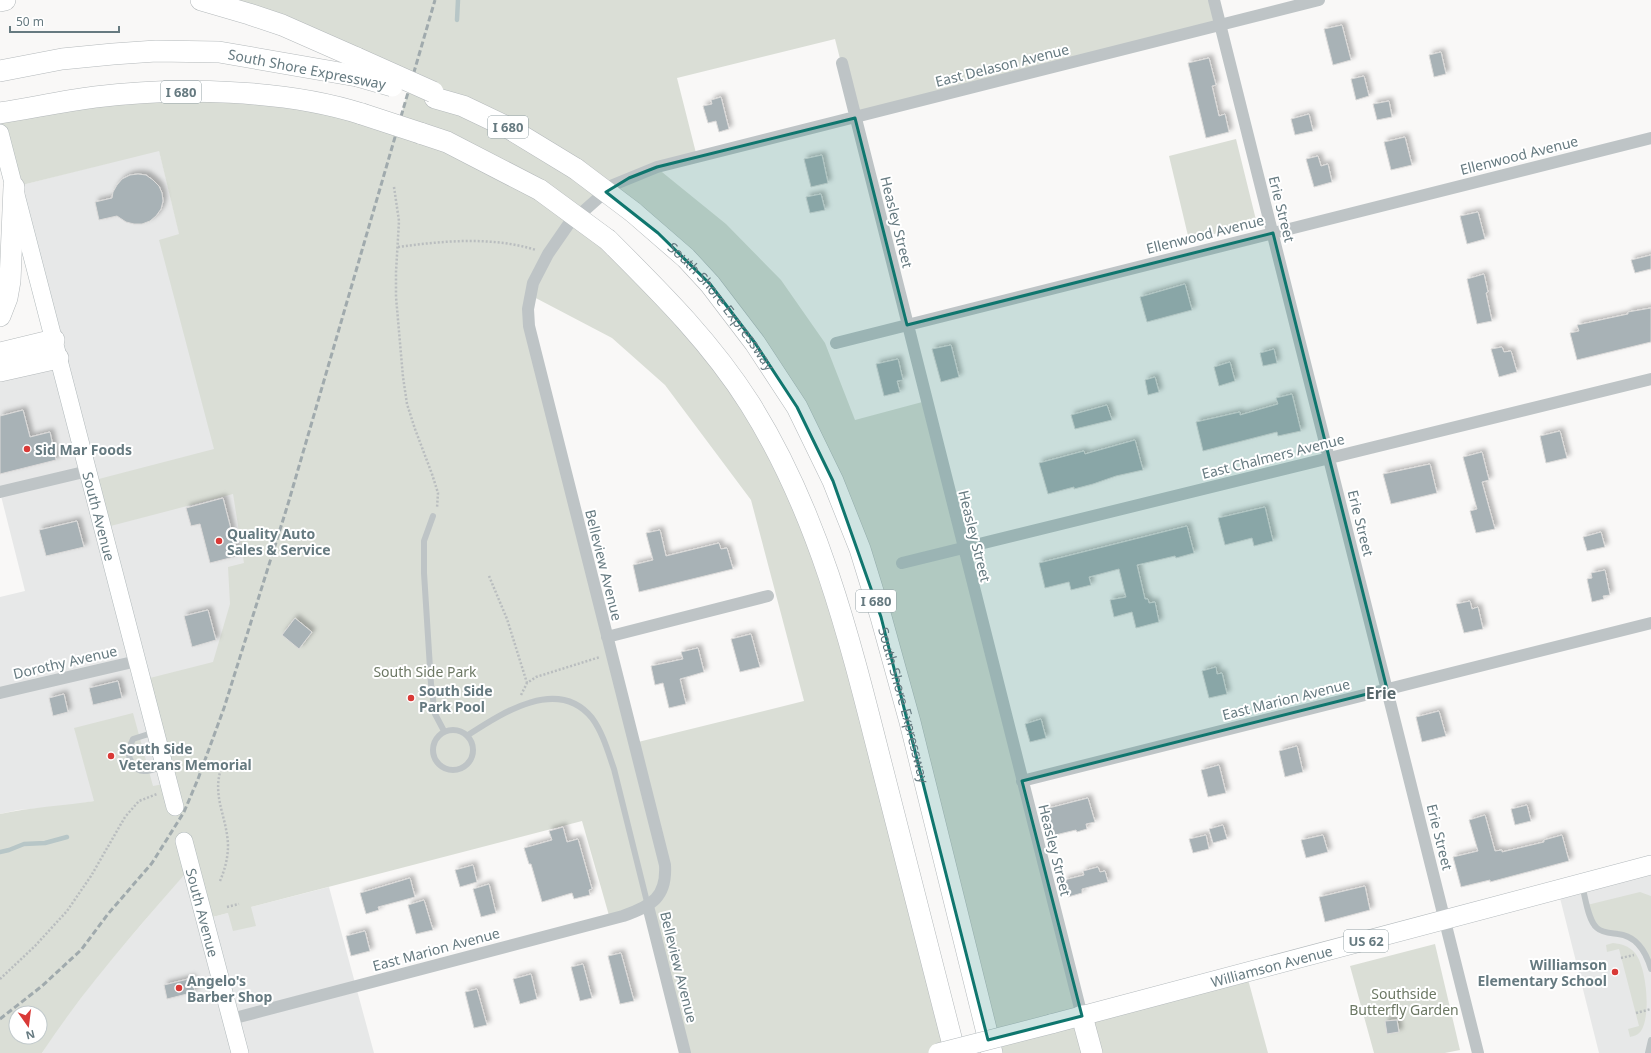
<svg xmlns="http://www.w3.org/2000/svg" width="1651" height="1053" viewBox="0 0 1651 1053" font-family="'Noto Sans',sans-serif">
	<defs>
		<filter id="shadow"><feDropShadow dx="3.5" dy="-3.5" stdDeviation="2" flood-color="#0004"/></filter>
	</defs>
	<rect width="100%" height="100%" fill="#f9f8f7"/>
	<path fill="#e7e8e8" d="M159,150L264,582L198,779L94,801L67,806L18,810L0,814V597L25,591L0,492V371L58,358L14,187Z
		M1651,865V1053H1599L1558,890Z
		M191,866L205,919L329,887L374,1053H42L56,1031L99,974Z"/>
	<path fill="#daded6" fill-rule="evenodd" d="M201,0H1214L1220,25L855,118L835,39L677,78L697,157L657,168L726,224L781,280L825,343L855,420L926,401L1082,1016L1246,972L1268,1053H992L860,549L755,343L606,192L577,217L679,311L796,488L955,1053H685L648,907L610,919L582,821L251,907L256,926L233,931L228,913L205,919L191,867C139,927 86,986 42,1053H0V814C31,807 62,806 94,801L74,728L133,713L153,786L169,783L142,680L213,662L230,604L228,567L244,563L233,494L103,528L91,481L214,449L159,240L179,234L159,151L14,187L0,133V117L204,91L398,126L411,81ZM530,295L612,338L665,385L751,500L804,701L634,743L528,309ZM16,1013H40V1037H16Z
		M1236,139L1257,224L1189,240L1169,156Z
		M1640,892L1651,896V969L1633,939L1597,928L1587,905Z
		M1613,943C1622,944 1629,946 1635,953C1647,968 1651,1016 1641,1031C1638,1035 1634,1036 1630,1037L1628,1029L1639,1026L1619,949L1607,952L1606,945Z
		M1435,944L1460,1050L1445,1053H1374L1350,966Z"/>
	<g fill="none" stroke-linecap="round" stroke-linejoin="round">
		<path stroke="#b7c6c7" stroke-width="4.5" d="M457,20L458,0
			M0,852L9,850L24,844L45,843L67,837"/>
	</g>
	<path fill="#a8b2b6" stroke="#dbdad9" filter="url(#shadow)" d="M1342,25L1351,60L1333,65L1324,29Z
		M1441,52L1446,74L1434,77L1429,55Z
		M1209,58L1216,85L1212,86L1219,116L1225,114L1229,132L1206,138L1188,63Z
		M1364,76L1369,96L1356,100L1351,79Z
		M721,97L729,129L719,132L716,121L708,123L703,106L712,104L711,100Z
		M1389,101L1392,117L1377,120L1373,104Z
		M1309,114L1313,131L1295,135L1291,119Z
		M1405,137L1412,165L1391,170L1384,142Z
		M822,155L828,183L811,187L804,159Z
		M1318,156L1321,166L1328,164L1332,182L1314,187L1306,159Z
		M138,174L146,175L153,180L159,186L162,193L163,201L161,209L156,216L150,221L142,224H134L126,222L117,216L99,220L95,202L112,198L113,192L117,185L122,179L130,175Z
		M821,194L825,210L810,213L806,197Z
		M1478,212L1485,239L1467,244L1460,216Z
		M1651,255V269L1635,273L1631,260Z
		M1484,274L1488,292L1486,293L1492,321L1477,324L1467,279Z
		M1185,284L1192,310L1147,322L1140,297Z
		M1651,308V342L1577,360L1570,333L1579,331L1577,325L1628,314V312Z
		M951,345L959,377L941,382L932,349Z
		M1502,347L1504,352L1511,351L1517,372L1499,377L1491,349Z
		M1274,349L1277,363L1263,366L1260,353Z
		M898,359L903,380L897,381L900,392L884,396L876,364Z
		M1230,362L1235,381L1219,386L1214,367Z
		M1155,377L1159,392L1148,395L1145,380Z
		M1292,394L1301,431L1278,436L1277,432L1203,451L1196,422L1240,412V415L1278,404L1276,398Z
		M1107,405L1112,420L1075,429L1071,415Z
		M23,410L30,437L50,432L56,460L0,474V416Z
		M1560,431L1567,458L1546,463L1540,436Z
		M1135,440L1143,470L1116,476L1093,484L1074,489V487L1048,494L1039,463L1084,451L1085,454Z
		M1482,452L1489,480L1482,482L1495,529L1476,533L1470,511L1477,509L1463,457Z
		M1430,464L1437,493L1391,504L1383,474Z
		M223,498L238,556L210,563L200,524L191,526L186,508Z
		M1265,507L1273,541L1254,546L1252,538L1225,545L1218,518Z
		M77,521L84,547L46,556L39,530Z
		M1187,526L1194,553L1176,558L1175,556L1137,565L1145,599H1148L1149,603L1155,602L1159,622L1136,628L1132,612L1114,617L1110,600L1126,597L1119,569L1089,577L1091,585L1071,590L1069,582L1045,588L1039,563Z
		M660,530L666,556L719,543L721,549L727,548L733,569L639,592L633,565L653,560L646,533Z
		M1601,532L1605,547L1587,551L1583,537Z
		M1605,570L1610,595L1603,596L1604,599L1592,602L1587,579L1592,578L1591,573Z
		M1470,601L1472,609L1478,607L1483,629L1464,633L1456,604Z
		M208,610L216,640L192,647L184,616Z
		M295,618L312,632L299,649L282,635Z
		M751,634L760,667L740,672L731,639Z
		M698,648L704,672L680,679L686,704L669,708L663,683L655,685L651,666L683,659L681,652Z
		M1216,667L1217,674L1222,673L1227,694L1209,698L1202,671Z
		M118,681L122,698L93,705L89,688Z
		M64,694L68,712L53,716L49,698Z
		M1439,711L1446,736L1422,742L1416,717Z
		M1041,719L1046,738L1030,742L1025,724Z
		M1297,746L1303,772L1285,777L1279,751Z
		M1219,765L1226,793L1208,797L1201,770Z
		M1088,798L1095,822L1086,824L1087,829L1077,832L1076,830L1051,836L1045,809Z
		M1527,805L1531,821L1515,825L1511,809Z
		M1485,815L1495,851L1502,850V852L1544,842V840L1562,835L1569,861L1490,882V880L1461,887L1453,857L1478,851L1469,820Z
		M1223,825L1227,839L1213,843L1209,829Z
		M563,827L567,842L578,839L592,889L589,890L590,895L574,899L572,893L542,902L531,864H529L524,848L552,840L549,831Z
		M1206,835L1209,849L1193,853L1189,839Z
		M1323,835L1328,852L1306,858L1301,840Z
		M473,865L477,882L460,887L455,870Z
		M1098,867L1100,872L1105,871L1108,882L1082,889V893L1068,897L1064,880L1084,875L1083,871Z
		M410,878L415,897L378,907L379,910L366,914L360,893Z
		M489,884L496,913L481,917L473,889Z
		M1365,886L1370,910L1325,922L1319,897Z
		M424,900L433,930L416,934L408,905Z
		M365,931L370,951L351,956L346,936Z
		M621,953L634,1001L620,1004L608,956Z
		M583,964L592,998L580,1001L571,967Z
		M531,974L537,999L520,1004L513,979Z
		M192,978L195,992L167,999L164,985Z
		M477,989L487,1025L474,1028L465,992Z
		M1397,1020L1399,1032L1387,1034L1385,1021Z"/>
	<g fill="none" stroke-linecap="round" stroke-linejoin="round">
		<g stroke="#b1b9bb" stroke-width="18">
			<g id="secondary">
				<path id="s1" d="M0,133L175,807"/>
				<path id="s2" d="M184,841L240,1053"/>
			</g>
		</g>
		<g stroke="#b4babd" stroke-width="20">
			<g id="primary">
				<path id="s3" d="M1051,1024L1651,865"/>
			</g>
		</g>
		<g stroke="#b4b9bb" stroke-width="22">
			<g id="motorway">
				<path d="M201,0L249,14L282,25L357,58"/>
				<path d="M0,1L5,0"/>
				<path d="M0,71L62,59L113,54L156,51L219,52L357,76"/>
				<path d="M435,98L463,106L507,127L576,169"/>
				<path d="M0,113C32,108 63,101 95,97C177,87 284,89 362,114"/>
				<path d="M420,133L447,142L540,190"/>
				<path id="s4" d="M633,212L686,258L710,284L755,343L797,407L833,481L860,549L881,617L910,722L992,1053"/>
				<path d="M608,240C660,292 710,341 750,404C818,512 849,636 880,759C905,857 930,955 955,1053"/>
				<path d="M0,316L7,298L10,281L14,187"/>
				<path d="M0,353L54,340"/>
				<path d="M0,371L58,358"/>
				<path d="M1082,1016L1092,1053"/>
			</g>
		</g>
		<path stroke="#b9bdbf" stroke-width="2.5" stroke-dasharray="2 2" stroke-linecap="butt" d="M394,187L399,221L396,272V297L403,377L407,404L415,429L432,474L438,493L437,508
			M398,247C443,241 491,236 536,250
			M489,576L507,619L527,683
			M521,695L527,683L536,677L600,657
			M220,881C225,869 228,858 228,845C227,817 212,797 221,769
			M227,907L239,904
			M1621,958L1634,955
			M0,979L35,946L67,911L91,876L125,817L139,801L157,794
			M1636,1013L1651,1009"/>
		<path stroke="#bec4c6" stroke-width="6" d="M433,516L424,541V573L431,684L435,714L444,731
			M433 750a20 20 0 1 1 40 0a20 20 0 1 1-40 0Z
			M155,732L133,739C132,742 130,745 129,748C127,757 134,772 145,771C151,771 157,768 163,767
			M468,735C502,713 558,676 592,718C603,733 608,752 614,769L648,906
			M1582,885C1585,896 1588,921 1597,928C1602,933 1611,933 1618,934C1637,936 1646,952 1651,969
			M1648,1053L1651,1040"/>
		<path stroke="#bec4c6" stroke-width="12" d="M1214,0L1478,1053
			M842,63L1082,1016
			M836,343L1651,138
			M0,492L88,471
			M902,563L1651,379
			M607,637L768,596
			M0,693L137,661
			M1022,781L1651,623
			M648,906L685,1053
			M231,1019L623,916C652,906 667,897 665,865L529,326L528,309L533,283L548,254L568,225L613,185L657,167L1319,0"/>
		<use href="#secondary" stroke="#fff" stroke-width="17"/>
		<use href="#primary" stroke="#fff" stroke-width="19"/>
		<use href="#motorway" stroke="#fff" stroke-width="21"/>
		<path stroke="#a0aaad" stroke-width="3" stroke-dasharray="6 3" stroke-linecap="butt" d="M0,1019L42,986L81,950L108,914L152,863L184,812L198,779L224,708L288,504L435,0"/>
		<g stroke="#b4babd" stroke-width="20" stroke-linecap="butt">
			<path id="primary-bridge" d="M938,1053L1051,1024"/>
		</g>
		<g stroke="#b4b9bb" stroke-width="22" stroke-linecap="butt">
			<path id="motorway-bridge" d="M357,58L433,92
				M357,76L392,86
				M362,114L420,133
				M576,169L633,212
				M540,190L608,240"/>
		</g>
		<use href="#primary-bridge" stroke="#fff" stroke-width="19"/>
		<use href="#motorway-bridge" stroke="#fff" stroke-width="21"/>
	</g>
	<path fill="#0f766e" fill-opacity="0.2" stroke="#0f766e" stroke-width="3" stroke-linejoin="round" d="M855,118L907,325L1273,233L1387,689L1022,781L1082,1016L988,1040L881,617L833,481L797,407L755,343L710,284L658,233L606,192L629,178L657,167Z"/>
	<g fill="#d93a37" stroke="#fff" stroke-width="1.5">
		<circle cx="27" cy="449" r="4"/>
		<circle cx="219" cy="541" r="4"/>
		<circle cx="411" cy="698" r="4"/>
		<circle cx="111" cy="756" r="4"/>
		<circle cx="1615" cy="972" r="4"/>
		<circle cx="179" cy="988" r="4"/>
	</g>
	<g text-anchor="middle" dominant-baseline="central" stroke-width="4" stroke-linejoin="round" paint-order="stroke">
		<g fill="#fff" stroke="#94a2a6" stroke-width="1">
			<rect x="161" y="81" width="40" height="22" rx="3"/>
			<rect x="488" y="116" width="40" height="22" rx="3"/>
			<rect x="856" y="590" width="40" height="22" rx="3"/>
			<rect x="1344" y="930" width="44" height="22" rx="3"/>
		</g>
		<g font-size="13" font-weight="bold" fill="#667a80">
			<text x="181" y="92">I 680</text>
			<text x="508" y="127">I 680</text>
			<text x="876" y="601">I 680</text>
			<text x="1366" y="941">US 62</text>
		</g>
		<g font-size="14" fill="#667a80" stroke="#fff">
			<text transform="translate(1002 65) rotate(-14)">East Delason Avenue</text>
			<text transform="translate(307 69) rotate(11)">South Shore Expressway</text>
			<text transform="translate(1519 155) rotate(-14)">Ellenwood Avenue</text>
			<text transform="translate(1282 209) rotate(76)">Erie Street</text>
			<text transform="translate(897 222) rotate(76)">Heasley Street</text>
			<text transform="translate(1205 234) rotate(-14)">Ellenwood Avenue</text>
			<text stroke="none"><textPath href="#s4" startOffset="130">South Shore Expressway</textPath></text>
			<text transform="translate(1273 456) rotate(-14)">East Chalmers Avenue</text>
			<text stroke="none"><textPath href="#s1" startOffset="396">South Avenue</textPath></text>
			<text transform="translate(1361 523) rotate(76)">Erie Street</text>
			<text transform="translate(975 536) rotate(76)">Heasley Street</text>
			<text transform="translate(604 565) rotate(76)">Belleview Avenue</text>
			<text transform="translate(65 662) rotate(-13)">Dorothy Avenue</text>
			<text transform="translate(1286 699) rotate(-14)">East Marion Avenue</text>
			<text stroke="none"><textPath href="#s4" startOffset="574">South Shore Expressway</textPath></text>
			<text transform="translate(1440 837) rotate(76)">Erie Street</text>
			<text transform="translate(1055 850) rotate(76)">Heasley Street</text>
			<text stroke="none"><textPath href="#s2" startOffset="74">South Avenue</textPath></text>
			<text transform="translate(436 949) rotate(-15)">East Marion Avenue</text>
			<text stroke="none"><textPath href="#s3" startOffset="228">Williamson Avenue</textPath></text>
			<text transform="translate(679 967) rotate(76)">Belleview Avenue</text>
		</g>
		<g font-size="14" font-weight="bold" fill="#667a80" stroke="#fff" text-anchor="start">
			<text x="35" y="449">Sid Mar Foods</text>
			<text x="227" y="533">Quality Auto<tspan x="227" dy="16">Sales &amp; Service</tspan></text>
			<text x="419" y="690">South Side<tspan x="419" dy="16">Park Pool</tspan></text>
			<text x="119" y="748">South Side<tspan x="119" dy="16">Veterans Memorial</tspan></text>
			<text x="1607" y="964" text-anchor="end">Williamson<tspan x="1607" dy="16">Elementary School</tspan></text>
			<text x="187" y="980">Angelo's<tspan x="187" dy="16">Barber Shop</tspan></text>
		</g>
		<g font-size="14" fill="#6c7864" stroke="#fff">
			<text x="425" y="671">South Side Park</text>
			<text x="1404" y="993">Southside<tspan x="1404" dy="16">Butterfly Garden</tspan></text>
		</g>
		<g font-size="16" font-weight="bold" fill="#57676b" stroke="#fff">
			<text x="1381" y="693">Erie</text>
		</g>
	</g>
	<g transform="translate(28 1025) rotate(166)"><circle r="19" fill="#ffffff" stroke="#c2cacc"/>
	<path d="M0-3L7 15L0 10L-7 15Z" fill="#d93a37"/>
	<text y="-6" font-size="11" font-weight="bold" text-anchor="middle" fill="#667a80">N</text>
	</g>
	<path d="M10 26v6h109v-6" fill="none" stroke="#667a80" stroke-width="2"/>
	<text x="16" y="26" font-size="12" fill="#667a80" stroke="#ffffff" stroke-width="3" paint-order="stroke">50 m</text>
</svg>
